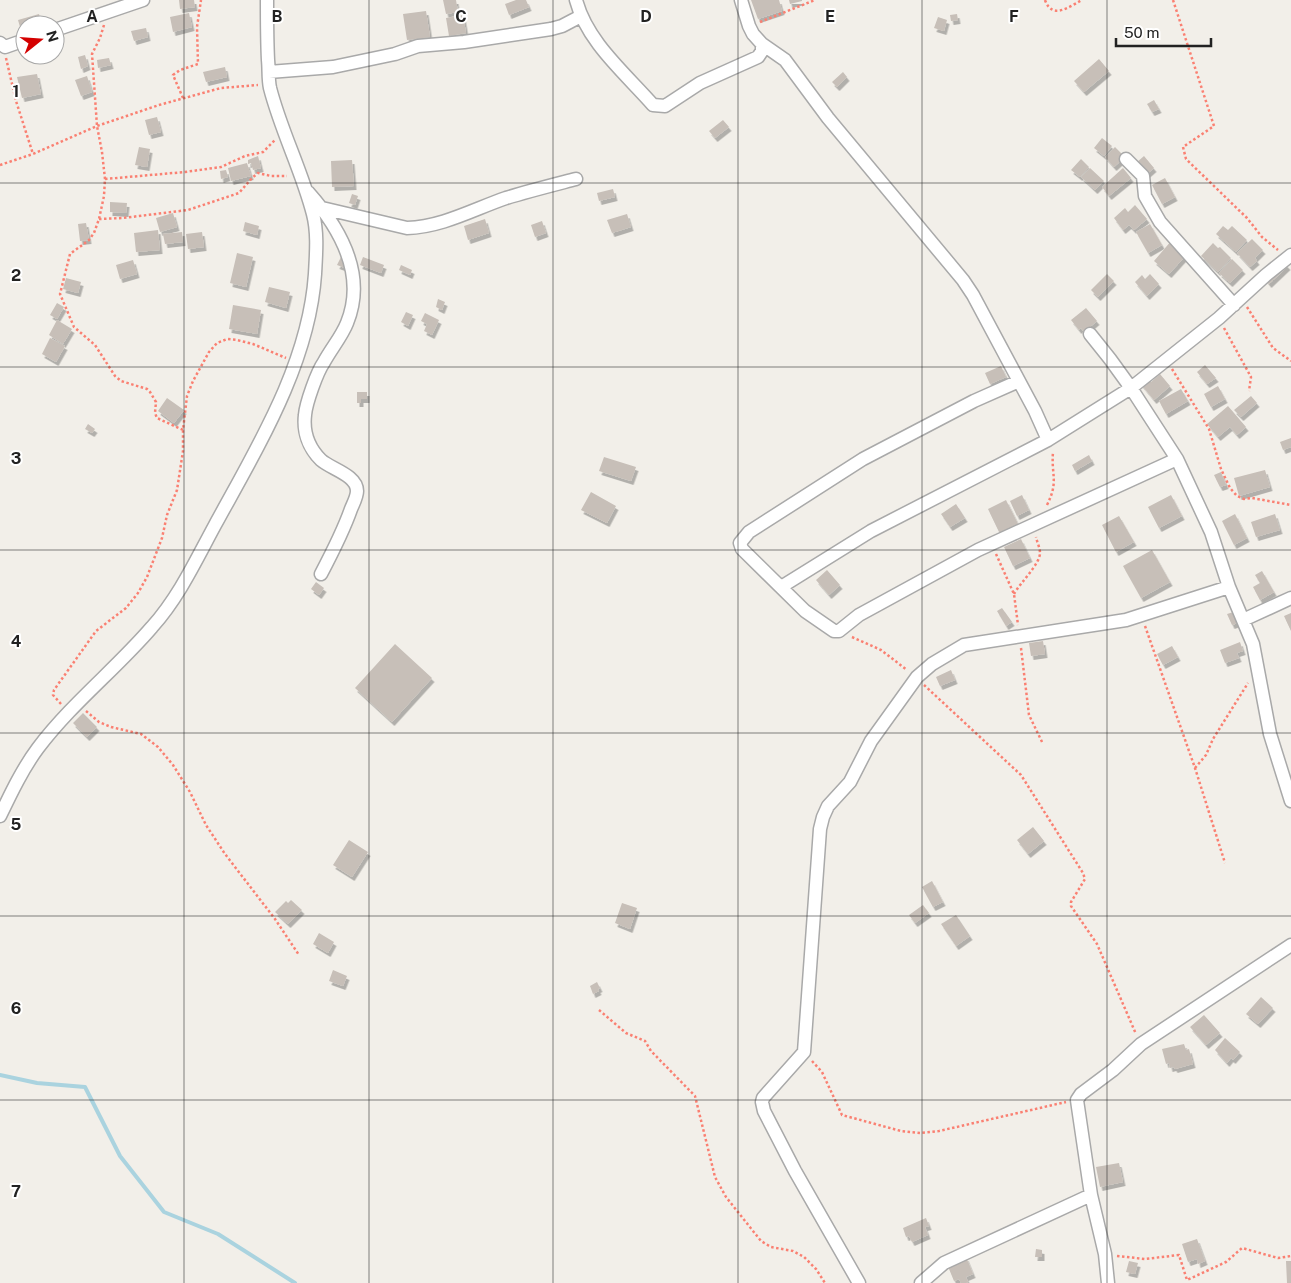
<svg xmlns="http://www.w3.org/2000/svg" width="1291" height="1283" viewBox="0 0 1291 1283" font-family="'Public Sans',sans-serif">
	<defs>
		<filter id="shadow"><feDropShadow dx="2.5" dy="4" stdDeviation="0" flood-color="#0004"/></filter>
	</defs>
	<rect width="100%" height="100%" fill="#f2efe9"/>
	<g fill="none" stroke-linecap="round" stroke-linejoin="round">
		<path stroke="#aad3df" stroke-width="4" d="M0,1075L37,1083L85,1087L120,1156L164,1212L218,1234L295,1283"/>
	</g>
	<path fill="#c7bfb8" filter="url(#shadow)" d="M179,0H194L195,7L180,9Z
		M443,0H456L458,12L446,14Z
		M516,0H526L529,7L509,15L505,4Z
		M751,0H779L782,11L758,19Z
		M789,0H802V1L790,4Z
		M426,11L430,37L407,40L403,14Z
		M189,13L192,27L173,32L170,17Z
		M39,14L42,25H25V33L22,34L18,20Z
		M957,14L958,20L951,21L950,15Z
		M463,15L466,33L449,36L446,18Z
		M938,17L947,20L944,31L934,28Z
		M146,28L148,37L134,41L131,31Z
		M85,55L88,66L81,69L78,57Z
		M109,58L111,65L98,68L97,60Z
		M1099,59L1109,71L1084,92L1074,81Z
		M225,67L227,77L206,82L203,72Z
		M843,72L847,77L837,87L832,82Z
		M37,74L41,94L22,98L17,77Z
		M87,76L92,92L81,96L75,80Z
		M1154,100L1159,109L1152,112L1147,104Z
		M157,117L161,132L149,135L145,120Z
		M723,120L729,127L715,138L709,131Z
		M1102,138L1112,146L1104,156L1094,148Z
		M139,147L150,149L147,167L135,165Z
		M1115,147L1125,157L1114,167L1105,157Z
		M258,156L261,168L253,170L251,163L248,164V160Z
		M1144,156L1154,168L1146,175L1136,163Z
		M1081,159L1089,167L1080,177L1071,170Z
		M352,160L354,186L332,187L331,161Z
		M247,163L251,176L231,181L228,168Z
		M1090,168L1104,181L1095,190L1081,177Z
		M1123,168L1131,178L1109,196L1102,187Z
		M226,170L228,177L221,179L220,171Z
		M1165,178L1175,197L1162,204L1152,185Z
		M613,189L615,197L599,201L597,193Z
		M352,194L358,196L355,205L349,203Z
		M110,202L127,203L126,213L110,212Z
		M1135,205L1147,219L1134,230L1129,225L1123,230L1114,218L1125,208L1128,212Z
		M173,213L177,227L160,232L156,218Z
		M627,214L631,227L612,233L607,220Z
		M485,219L489,233L468,240L464,226Z
		M542,221L546,233L535,237L531,225Z
		M245,222L259,226L257,235L243,231Z
		M86,223L89,240L80,241L78,224Z
		M1150,224L1162,245L1148,253L1136,232Z
		M1223,226L1228,230L1232,226L1247,240L1236,252L1216,234Z
		M158,230L160,250L136,252L134,233Z
		M182,232L183,242L165,244L163,234Z
		M202,232L204,247L188,249L186,234Z
		M1252,239L1263,250L1255,258L1257,261L1250,267L1237,253Z
		M1172,240L1188,253L1169,274L1154,261Z
		M1213,243L1218,248L1220,247L1231,258L1218,272L1201,256Z
		M237,253L253,257L246,287L230,283Z
		M341,257L349,260L345,268L337,265Z
		M363,257L384,265L381,273L360,265Z
		M1232,259L1243,270L1230,283L1219,273Z
		M133,260L137,274L120,279L116,265Z
		M1283,261L1288,266L1269,284L1265,279Z
		M401,265L412,270L410,275L399,270Z
		M1107,274L1114,281L1098,297L1091,290Z
		M1150,274L1159,284L1147,296L1135,282L1142,275L1145,279Z
		M66,278L81,282L78,293L63,289Z
		M269,287L290,292L286,308L265,302Z
		M438,299L445,302L442,310L436,307Z
		M57,303L64,307L57,319L50,315Z
		M233,305L261,310L257,334L229,329Z
		M1086,308L1097,321L1084,332L1081,328L1079,330L1071,320Z
		M406,312L413,315L408,326L401,322Z
		M425,313L439,320L432,335L424,331L427,324L421,321Z
		M57,320L72,329L63,344L49,335Z
		M50,338L65,346L56,362L42,354Z
		M1205,365L1216,378L1207,384L1197,372Z
		M1001,366L1006,377L990,384L985,373Z
		M1160,374L1170,386L1154,400L1140,383L1147,377L1151,382Z
		M1218,386L1225,399L1211,407L1204,394Z
		M1181,389L1188,401L1166,414L1159,401Z
		M357,392H367V399H361V403H357Z
		M1251,396L1257,403L1241,417L1234,410Z
		M167,398L184,410L174,423L158,411Z
		M1228,406L1246,427L1237,435L1230,427L1218,437L1207,424Z
		M88,424L95,429L92,433L85,429Z
		M1291,438V447L1283,450L1280,442Z
		M1089,455L1092,461L1075,471L1072,465Z
		M604,457L636,467L631,481L599,471Z
		M1265,470L1270,487L1239,496L1234,478Z
		M1221,472L1226,485L1220,487L1214,475Z
		M591,492L616,506L607,523L581,510Z
		M1022,495L1029,510L1017,516L1010,501Z
		M1171,495L1182,516L1159,528L1148,507Z
		M1006,500L1018,524L1000,534L988,509Z
		M956,504L965,518L950,527L941,514Z
		M1235,514L1247,538L1234,545L1222,521Z
		M1275,514L1280,530L1256,537L1251,522Z
		M1119,516L1134,542L1116,552L1102,525Z
		M1021,539L1030,558L1013,566L1004,547Z
		M1152,550L1170,582L1141,598L1123,566Z
		M827,570L840,585L829,595L816,580Z
		M1262,571L1274,592L1260,600L1253,587L1260,583L1255,575Z
		M316,582L324,588L319,595L311,589Z
		M1002,608L1012,622L1006,626L997,611Z
		M1237,611L1241,622L1232,625L1227,614Z
		M1291,613V631L1284,616Z
		M1043,641L1045,654L1031,656L1029,643Z
		M1240,642L1243,651L1237,653L1239,658L1225,663L1220,650Z
		M395,644L432,678L392,722L355,688Z
		M1172,646L1178,657L1163,665L1157,654Z
		M951,670L955,680L940,686L936,677Z
		M83,713L97,727L87,737L73,723Z
		M1033,827L1044,841L1028,854L1017,840Z
		M349,840L368,852L352,877L333,865Z
		M932,881L943,902L933,907L922,887Z
		M291,900L302,910L288,924L275,912L286,901L288,903Z
		M622,903L637,908L630,929L615,923Z
		M923,905L929,913L915,923L909,915Z
		M956,915L970,936L956,946L941,924Z
		M319,933L334,942L328,953L313,944Z
		M333,970L347,976L343,986L329,981Z
		M597,982L600,988L598,989L599,991L593,994L590,986Z
		M1261,997L1273,1008L1258,1024L1246,1014Z
		M1204,1015L1220,1033L1206,1045L1190,1027Z
		M1225,1038L1240,1052L1233,1060L1231,1058L1227,1063L1215,1050Z
		M1184,1044L1186,1050L1189,1049L1193,1064L1175,1069L1174,1067L1170,1068L1169,1063L1166,1064L1162,1049Z
		M1119,1163L1123,1182L1100,1187L1096,1167Z
		M926,1218L929,1226L925,1227L928,1235L912,1242L909,1236L906,1237L903,1228Z
		M1197,1239L1205,1261L1198,1264L1197,1259L1188,1262L1182,1244Z
		M1036,1249L1042,1250V1257H1035Z
		M966,1257L973,1274L966,1277L968,1282L966,1283H961L959,1279L954,1281L947,1264Z
		M1129,1261L1138,1263L1135,1274L1126,1272Z
		M1286,1261H1291V1283H1287Z"/>
	<g fill="none" stroke-linecap="round" stroke-linejoin="round">
		<g stroke="#a9a9a9" stroke-width="15">
			<path id="minor" d="M576,0C587,42 625,73 653,105L665,106L700,83L758,57L762,51V44
				M741,0L749,26L753,34L762,44L785,60L828,118L963,280L973,295L1035,411L1048,440
				M55,30L143,0
				M0,43L5,47L25,40
				M269,72L333,67L395,54L418,46L464,42L551,29L562,26L581,16
				M1126,159L1143,176L1145,196L1160,222L1234,305
				M308,192C340,228 367,274 347,323C342,336 331,349 324,362C317,372 306,403 305,415C303,432 309,448 321,460C331,469 357,475 357,491C357,497 353,504 351,509C343,532 332,553 321,574
				M322,208L407,228C442,227 474,209 506,198C529,191 553,185 576,179
				M1090,334L1110,359L1131,388L1177,459L1211,532L1229,587L1253,644L1270,734L1291,801
				M1019,381L974,401L863,459L749,532L740,543L742,549L805,611L834,631H839L859,615L978,550L1177,459
				M781,587L871,531L1048,440L1131,388L1219,318L1266,275L1291,255
				M1243,620L1291,598
				M0,816C11,793 23,768 38,748C72,703 116,669 152,627C179,597 196,560 215,525C257,448 309,364 315,274C316,255 318,233 313,214C302,171 281,131 270,88C268,79 269,69 268,60C267,40 267,20 267,0
				M859,1283L795,1171L764,1111L762,1102L763,1098L804,1052L820,829L823,817L828,806L850,782L871,741L917,677L932,664L964,645L1126,620L1229,587
				M921,1283L944,1263L1091,1195
				M1108,1283L1105,1254L1091,1195L1078,1107L1077,1100L1081,1094L1113,1070L1141,1044L1291,945"/>
		</g>
		<path stroke="#fa8072" stroke-width="2.5" stroke-dasharray="2.5 2.5" stroke-linecap="butt" d="M1045,0C1052,20 1069,7 1082,0
			M1173,0L1214,126L1183,147L1186,159L1247,218L1262,237L1278,250
			M760,22L815,0
			M104,25L100,38L92,54L97,126L102,152L105,179L104,196L99,219L94,233L89,240L70,254L60,294L74,327L95,345L115,376L121,381L147,389L150,392L156,402L155,413L157,418L183,430
			M6,58L16,101L33,154
			M183,98L173,75L180,70L198,64L197,27L201,0
			M0,165L33,154L97,126L159,105L221,88L258,85
			M105,179L185,172L221,167L245,156L263,152L275,140
			M99,219L123,218L188,210L239,193L252,178L258,173L271,176H287
			M1247,307L1273,348L1291,361
			M1224,328L1251,377L1249,391
			M1172,369L1209,429L1221,469L1230,488L1237,496L1244,499L1252,498L1291,505
			M1047,505C1059,481 1051,476 1053,452
			M996,554L1014,594L1018,625
			M1014,594C1020,583 1040,564 1040,553C1040,548 1037,542 1036,537
			M1145,626L1195,768L1225,863
			M852,637L881,650L907,670
			M1021,648L1029,715L1043,744
			M924,685L1021,775L1083,873L1085,879L1071,902V906L1097,944L1136,1034
			M61,704L53,695L54,690L96,631L126,608L138,593L147,577L162,538L167,515L177,490L183,451V430L187,396L193,381L209,352L217,343L227,339L237,340L253,344L286,358
			M86,711L99,722L111,727L141,734L158,747L173,765L190,792L206,825L225,854L275,919L299,955
			M1195,768L1206,755L1213,739L1248,683
			M599,1010L626,1033L645,1041L651,1051L695,1096L715,1177L726,1197L761,1241L771,1247L793,1251L804,1257L816,1269L825,1283
			M812,1061L822,1072L842,1115L901,1131L920,1133L939,1131L1066,1102
			M1117,1256L1145,1259L1179,1255L1187,1280L1226,1262L1242,1248L1278,1258L1291,1256"/>
		<use href="#minor" stroke="#fff" stroke-width="12"/>
	</g>
	<path fill="none" stroke="#222" stroke-width="1" stroke-opacity="0.55" d="M184,0V1283M369,0V1283M553,0V1283M738,0V1283M922,0V1283M1107,0V1283M0,183H1291M0,367H1291M0,550H1291M0,733H1291M0,916H1291M0,1100H1291"/>
	<g font-size="16" text-anchor="middle" font-weight="bold" fill="#222" stroke="#fff" stroke-width="4" stroke-linejoin="round" paint-order="stroke">
		<text x="92" y="22">A</text>
		<text x="277" y="22">B</text>
		<text x="461" y="22">C</text>
		<text x="646" y="22">D</text>
		<text x="830" y="22">E</text>
		<text x="1014" y="22">F</text>
		<text x="16" y="97">1</text>
		<text x="16" y="281">2</text>
		<text x="16" y="464">3</text>
		<text x="16" y="647">4</text>
		<text x="16" y="830">5</text>
		<text x="16" y="1014">6</text>
		<text x="16" y="1197">7</text>
	</g>
	<g transform="translate(40 40) rotate(73)"><circle r="24" fill="#ffffff" stroke="#a7a7a7"/>
	<path d="M0-4L9 19L0 12L-9 19Z" fill="#d40000"/>
	<text y="-8" font-size="14" font-weight="bold" text-anchor="middle" fill="#222222">N</text>
	</g>
	<path d="M1116 38v8h95v-8" fill="none" stroke="#222222" stroke-width="2.5"/>
	<text x="1124" y="38" font-size="15" fill="#222222" stroke="#ffffff" stroke-width="4" paint-order="stroke">50 m</text>
</svg>
